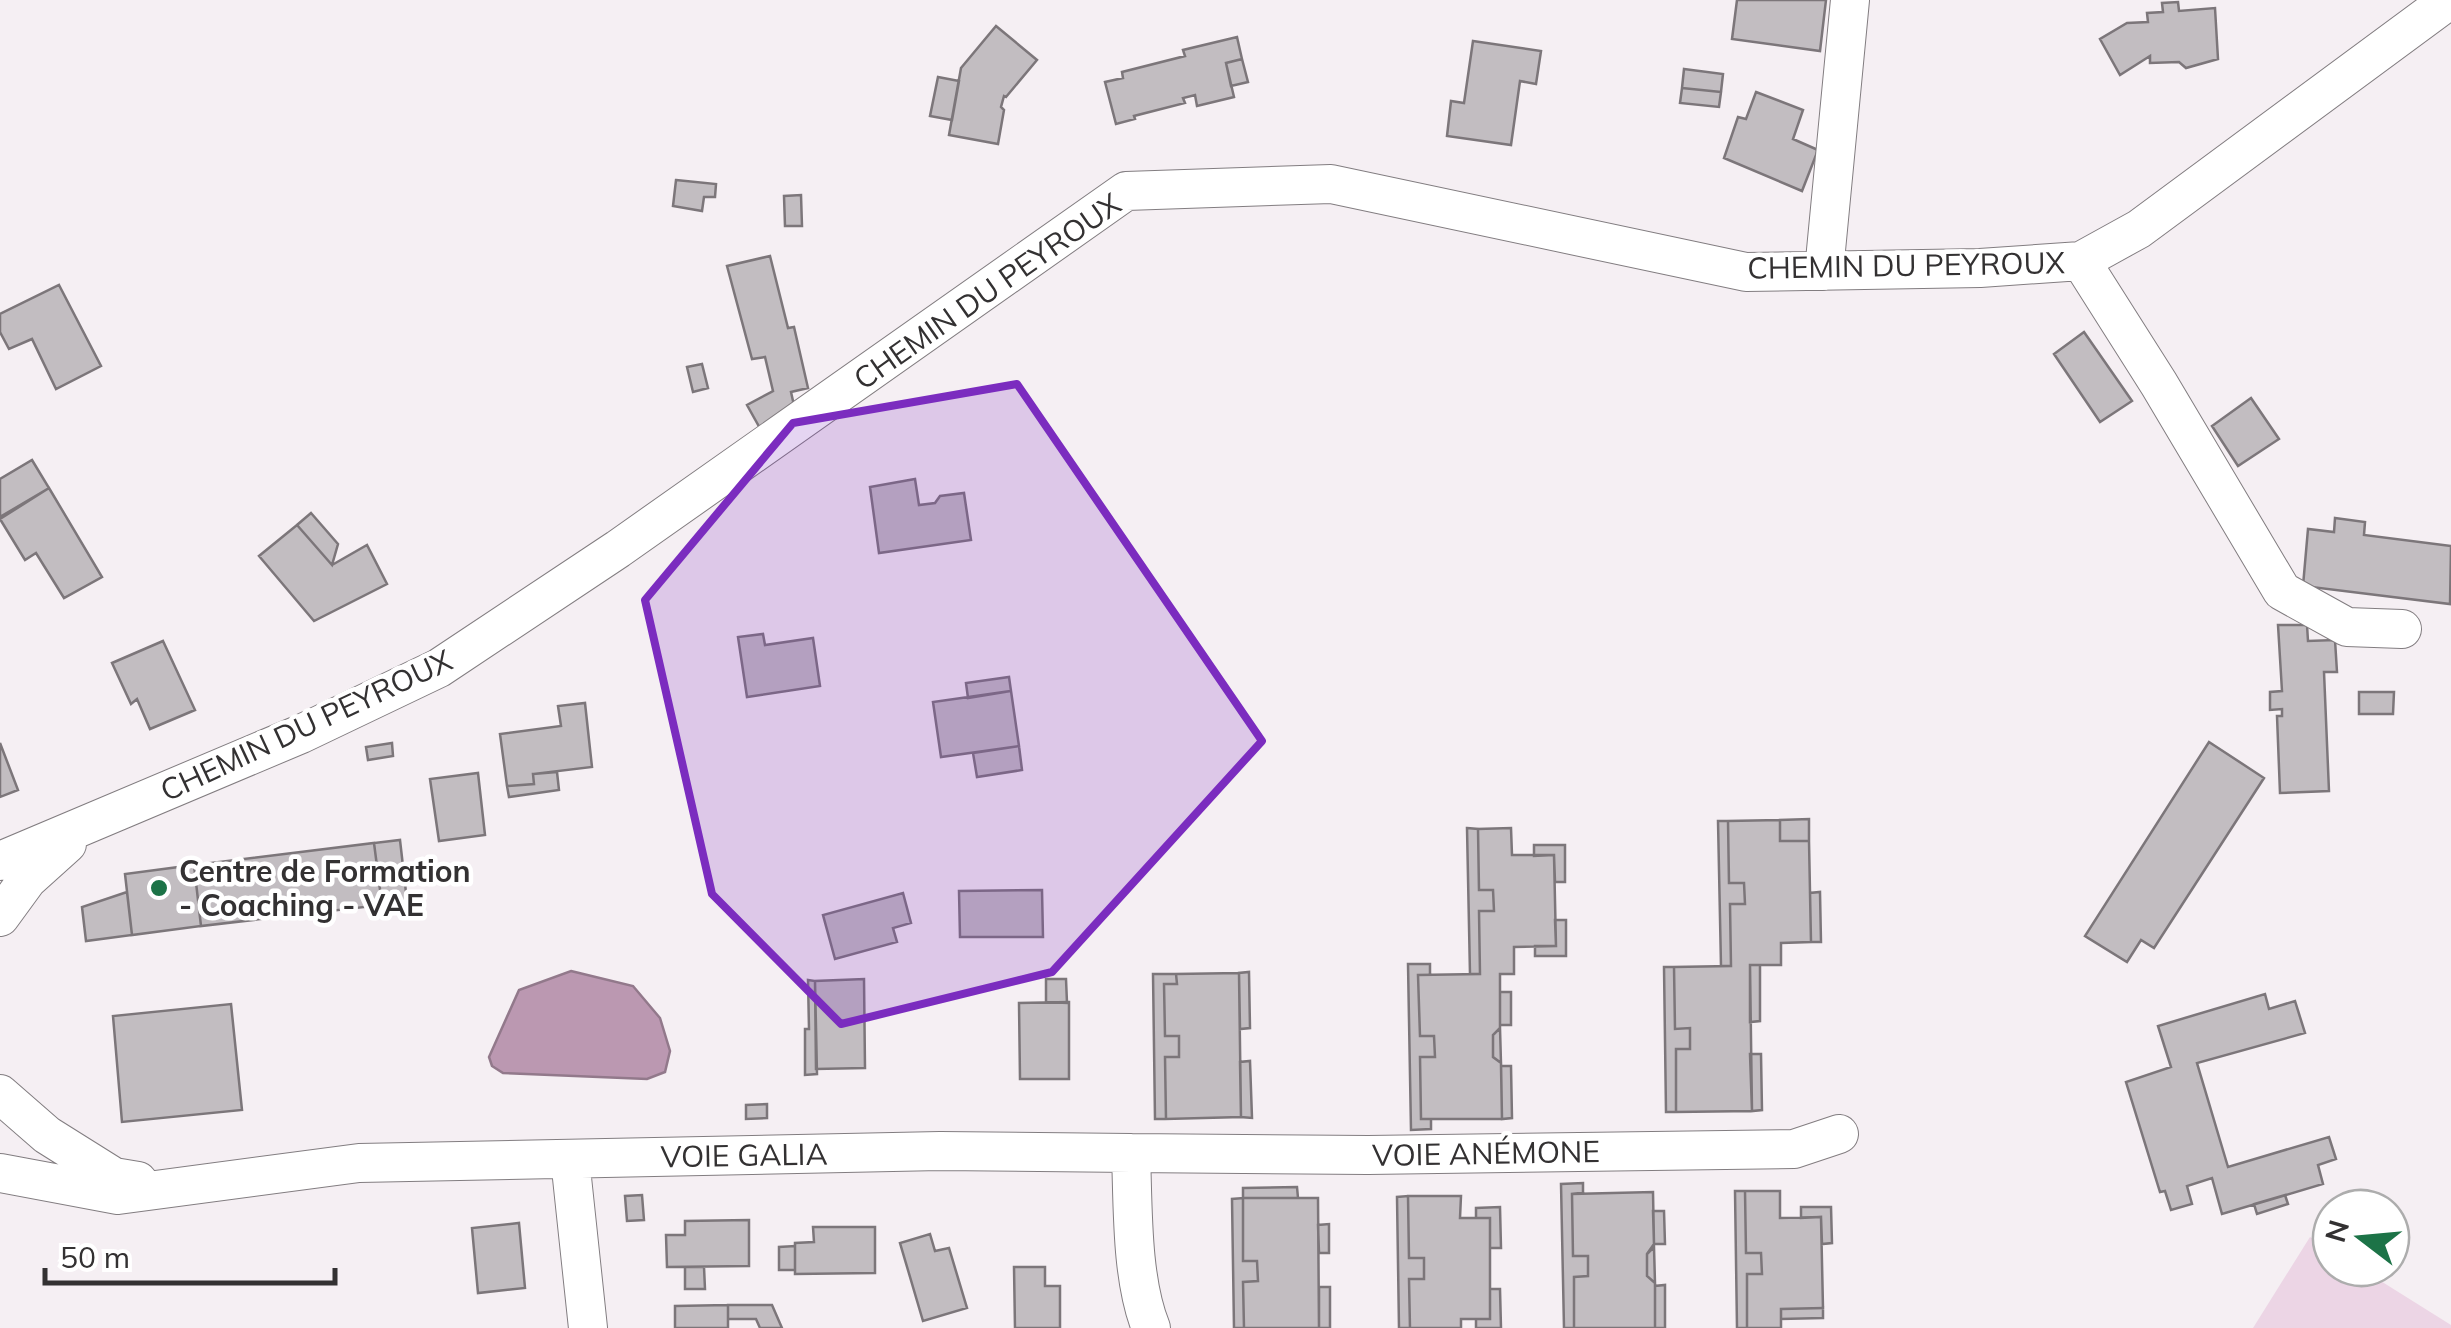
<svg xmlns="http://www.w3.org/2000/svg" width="2451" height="1328" viewBox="0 0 2451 1328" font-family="Mulish,sans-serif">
	<rect width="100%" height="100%" fill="#f5eff3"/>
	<path fill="#ecd5e5" d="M2310,1237L2331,1250V1268H2360L2451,1325V1328H2253Z"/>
	<path fill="#bb98b1" stroke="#92798b" stroke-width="2.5" d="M571,971L633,986L660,1018L670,1051L665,1072L647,1079L503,1073L492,1066L489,1057L519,990Z"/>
	<path fill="#c2bdc1" stroke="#7c767a" stroke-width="2.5" d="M1737,0H1826L1820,51L1732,39Z
		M2178,2L2179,11L2215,8L2218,59L2186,68L2179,62L2150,63V56L2120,75L2100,39L2127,23L2148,22L2147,13L2163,12L2162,3Z
		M996,26L1037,60L1006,97L1004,96L1001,107L1004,110L998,144L949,135L961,68Z
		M1237,37L1242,59L1226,63L1234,97L1197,106L1195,95L1183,98L1185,103L1134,116L1135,119L1116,124L1105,82L1123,78L1122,72L1185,56L1183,50Z
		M1473,41L1541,51L1536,84L1520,81L1511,145L1447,136L1451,101L1464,103Z
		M1242,59L1248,82L1231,86L1226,63Z
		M1684,69L1723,74L1721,92L1682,88Z
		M938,77L959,81L952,120L930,116Z
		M1682,88L1721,92L1719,107L1680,103Z
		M1756,92L1803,110L1793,139L1818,150L1802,191L1724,158L1738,117L1746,119Z
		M676,180L716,184L715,197H704L702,211L673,206Z
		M801,195L802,226H785L784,196Z
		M770,256L788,328L794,327L808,388L791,392L795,410L761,430L747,405L773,391L765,357L752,359L727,266Z
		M59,285L101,366L56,389L32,339L9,349L0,332V314Z
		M2084,332L2132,401L2100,422L2054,354Z
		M702,364L708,388L693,392L687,367Z
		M2251,398L2279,439L2238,466L2212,426Z
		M32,460L49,488L0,517V479Z
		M915,479L919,505L935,503L940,496L964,493L971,540L879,553L870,487Z
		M49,488L102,577L64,598L36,553L25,560L0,519Z
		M311,513L338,544L332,565L297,525Z
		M2335,518L2365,522L2364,535L2451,546L2450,604L2303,586L2308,529L2334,532Z
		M297,525L332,565L367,545L387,584L314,621L259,556Z
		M2278,625H2307L2308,641L2335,640L2337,672H2324L2329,791L2280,793L2277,716H2282V709L2270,710V692L2282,691Z
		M763,634L765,645L813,638L820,686L747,697L738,637Z
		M163,641L195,710L150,729L137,699L131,704L112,663Z
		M1009,677L1011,691L968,698L966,683Z
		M1011,691L1019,746L941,757L933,702Z
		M2359,692H2394L2393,714H2359Z
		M585,703L592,767L533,774L534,784L507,786L500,734L561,726L558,706Z
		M2209,742L2264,778L2154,948L2141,940L2127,962L2085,936Z
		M0,743L18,790L0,797Z
		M392,743L393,756L368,760L366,747Z
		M1019,746L1022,770L977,777L973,753Z
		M557,772L559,790L509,797L507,786L534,784L533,774Z
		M478,773L485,835L439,841L430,779Z
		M1809,819V841H1780V820Z
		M1780,820V841H1809L1811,942L1781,943V965H1750L1752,1111L1676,1112V1049H1690V1028L1675,1029L1674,967L1731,966L1730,904H1745L1744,883H1729L1728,821Z
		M1718,821H1728L1729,883H1744L1745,904H1730L1731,966H1721Z
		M1467,828L1478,829L1479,890H1493L1494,911H1479L1480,974H1470Z
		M1511,828L1512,855H1554L1556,946L1514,947V974H1500V1028L1493,1035V1057L1501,1063L1502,1119H1421L1420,1057H1435L1434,1036H1420L1418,975L1480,974L1479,911H1494L1493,890H1479L1478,829Z
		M400,840L407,901L382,905L374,843Z
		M374,843L382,905L201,926L194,865Z
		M1534,845H1565V882H1555L1554,855L1534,856Z
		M194,865L201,926L132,935L125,874Z
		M1042,890L1043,937H960L959,891Z
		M127,892L132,935L86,941L82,907Z
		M1820,892L1821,942H1811L1810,893Z
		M903,893L911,923L893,928L897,942L835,959L823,915Z
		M1555,920H1566V956H1535V946H1556Z
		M1408,964H1430V975H1418L1420,1036H1434L1435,1057H1420L1421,1119H1431V1129L1411,1130Z
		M1750,965H1760V1021L1750,1022Z
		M1664,967H1674L1675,1029L1690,1028V1049H1676V1112H1666Z
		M1249,972L1250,1028L1240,1029L1239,973Z
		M1239,973L1241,1117L1166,1119L1165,1057H1179V1036H1165L1164,984H1177L1176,974Z
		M1153,974H1176L1177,984H1164L1165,1036H1179V1057H1165L1166,1119H1155Z
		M864,979L865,1068L816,1069L815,981Z
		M1046,979H1066L1067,1003L1046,1002Z
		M808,980L815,981L817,1074L805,1075V1029H809Z
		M1500,992H1511V1025H1500Z
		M2265,994L2269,1009L2295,1001L2305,1033L2197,1063L2228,1167L2329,1137L2336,1159L2318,1165L2323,1184L2222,1214L2212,1178L2187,1186L2192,1204L2171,1210L2165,1191L2160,1192L2126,1082L2171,1067L2158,1026Z
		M1069,1002V1079H1020L1019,1003Z
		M231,1004L242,1110L122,1122L113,1016Z
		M1500,1028L1501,1063L1493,1057V1035Z
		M1750,1054H1761L1762,1110L1752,1111Z
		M1250,1061L1252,1118L1241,1117L1240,1062Z
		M1501,1066H1511L1512,1118L1502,1119Z
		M767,1104V1118L746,1119V1105Z
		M1583,1183V1193L1572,1194L1573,1256H1588V1276L1574,1277V1328H1564L1561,1184Z
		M1297,1187L1298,1198H1243V1188Z
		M1735,1191H1745L1746,1253H1761L1762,1274H1747V1328H1737Z
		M1745,1191H1780V1218L1821,1217L1823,1308L1781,1309V1328H1747V1274H1762L1761,1253H1746Z
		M1653,1192L1654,1244L1647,1254V1276L1655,1283V1328H1574V1277L1588,1276V1256H1573L1572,1194Z
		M642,1195L644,1220L627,1221L625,1196Z
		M2285,1195L2288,1204L2257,1214L2254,1204Z
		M1408,1196L1409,1258H1424V1279H1409L1410,1328H1399L1397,1197Z
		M1408,1196H1461L1460,1218H1490V1319H1461V1328H1410L1409,1279H1424V1258H1409Z
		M1243,1198V1261H1257L1258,1281L1243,1282L1244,1328H1234L1232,1199Z
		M1243,1198H1318L1319,1328H1244L1243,1282L1258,1281L1257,1261H1243Z
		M1500,1207L1501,1248H1490V1218H1476V1208Z
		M1801,1207H1831L1832,1243L1822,1244L1821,1217L1801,1218Z
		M1653,1211H1664L1665,1244H1654Z
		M749,1220V1266L667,1267L666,1235H685V1221Z
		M519,1223L525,1288L478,1293L472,1228Z
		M1329,1224V1253H1319L1318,1225Z
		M813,1227H875V1273L795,1274V1243L814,1242Z
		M930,1234L935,1251L949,1248L967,1308L923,1321L900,1243Z
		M795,1246V1270H779V1247Z
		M1654,1247L1655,1283L1647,1276V1254Z
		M685,1267H704L705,1289H685Z
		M1014,1267H1045V1286H1060V1328H1015Z
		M1665,1285V1328H1655V1286Z
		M1319,1287H1330V1328H1319Z
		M1490,1289H1500L1501,1328H1476V1319H1490Z
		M728,1305V1328H675V1306Z
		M728,1305H772L782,1328H760L756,1319H728Z
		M1823,1308V1318L1781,1319V1309Z"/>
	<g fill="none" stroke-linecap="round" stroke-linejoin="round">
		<g stroke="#827d80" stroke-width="40">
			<path id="minor" d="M2081,261L2159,384L2282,591L2347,627L2402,629
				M1824,271L1850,0
				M0,861L301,734L439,668L618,549L1126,191L1331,184L1746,272L1980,268L2081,261L2139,229L2449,0
				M0,917L27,880L67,844
				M0,1094L47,1135L114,1177L138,1181
				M1131,1153L1368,1155L1794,1149L1839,1134
				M570,1159L588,1328
				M0,1173L118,1195L359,1163L940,1151L1131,1153C1133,1206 1131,1279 1151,1328"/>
		</g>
		<use href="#minor" stroke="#fff" stroke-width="38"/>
	</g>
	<path fill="#7b2cbf" fill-opacity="0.2" stroke="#7b2cbf" stroke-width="8" stroke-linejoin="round" d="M1017,384L1262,741L1052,972L841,1024L712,894L645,600L793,423Z"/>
	<circle fill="#1c7347" stroke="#fff" stroke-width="4" cx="159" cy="888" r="10"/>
	<g text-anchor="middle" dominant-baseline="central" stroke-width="9" stroke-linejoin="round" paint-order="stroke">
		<g font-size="30" fill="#333132" stroke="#fff">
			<text transform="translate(1906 265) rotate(-1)">CHEMIN DU PEYROUX</text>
			<text transform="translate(987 291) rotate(-35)">CHEMIN DU PEYROUX</text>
			<text transform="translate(306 725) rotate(-25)">CHEMIN DU PEYROUX</text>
			<text transform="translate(1486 1153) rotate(-1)">VOIE ANÉMONE</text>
			<text transform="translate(744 1155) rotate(-1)">VOIE GALIA</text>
		</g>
		<g font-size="30" font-weight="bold" fill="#333132" stroke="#fff" text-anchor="start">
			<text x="179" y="871">Centre de Formation<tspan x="179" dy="34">- Coaching - VAE</tspan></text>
		</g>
	</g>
	<g transform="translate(2361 1238) rotate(286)"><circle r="48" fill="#ffffff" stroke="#adadad" stroke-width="2.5"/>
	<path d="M0-8L18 38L0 25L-18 38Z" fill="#1c7347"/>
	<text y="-15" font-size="28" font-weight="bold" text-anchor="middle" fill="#333132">N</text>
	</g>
	<path d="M45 1268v15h290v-15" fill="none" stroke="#333132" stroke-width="5"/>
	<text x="60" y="1268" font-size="30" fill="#333132" stroke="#ffffff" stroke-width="8" paint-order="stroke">50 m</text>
</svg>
